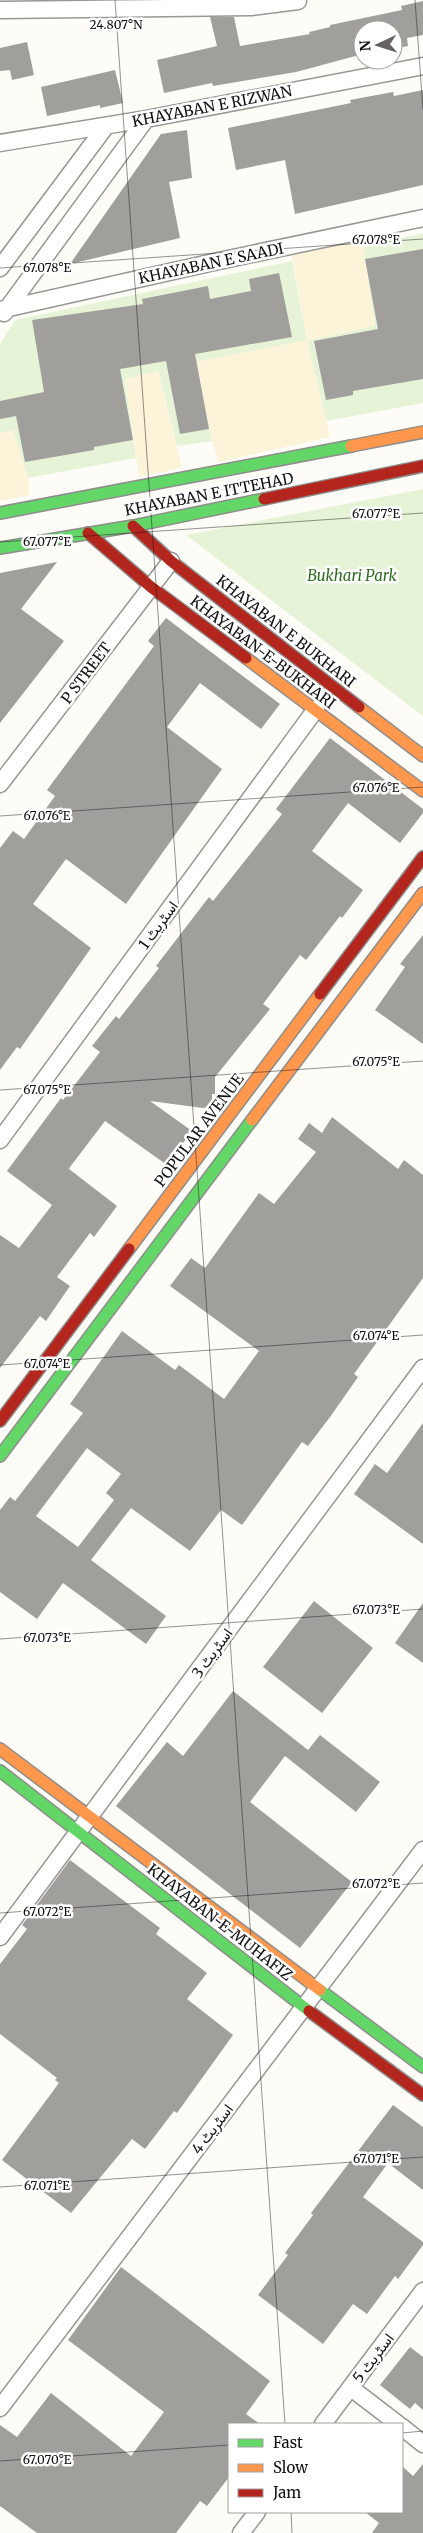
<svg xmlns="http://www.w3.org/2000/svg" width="423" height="2533" viewBox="0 0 423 2533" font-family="Merriweather,Vazirmatn,serif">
	<rect width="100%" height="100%" fill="#fdfcf7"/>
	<path fill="#e7f3d7" d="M423,233V403L326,421L307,341L197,362L212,441L177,446L158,371L125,379L136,458L28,478L13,431L0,433V344L15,320L292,261L307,340L375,326L363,247Z
		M423,489V716L186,535Z"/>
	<path fill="#fcf4d9" d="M362,238L375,326L307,341L330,437L219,462L212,441L196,362L307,340L291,251Z
		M158,371L182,468L139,477L125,379Z
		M13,430L28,478L30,495L0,501V433Z"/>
	<path fill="#a19f9c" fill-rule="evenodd" d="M423,1V35L407,38L408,46L393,49V30H363V54L296,72L213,86L212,83L164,93L157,60L217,46L210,17H234L240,46L310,34L309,32L330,27V25L402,10L401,6Z
		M27,42L34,75L12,80L10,70L0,71V48Z
		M115,70L123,103L100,108V105L47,116L41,87Z
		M423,90V185L295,214L285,160L236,170L228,128L351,103L350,100L393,92L394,96Z
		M187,130L192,178L169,182L180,238L70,264L161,134Z
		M423,249V379L353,391V395L326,400L314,341L378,329L365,259Z
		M279,273L292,337L195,354L209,429L180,434L166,361L120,369L133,440L94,447V450L25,462L16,416L0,419V401L44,392L32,320L143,304L142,299L208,286L210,299L251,291L249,279Z
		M57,562L21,609L64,641L0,723V573Z
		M166,618L280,704L261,729L200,683L167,727L222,769L126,904L66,859L33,904L91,948L20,1049L17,1047L0,1070V848L13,831L24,839L55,796L47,790L154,646L148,641Z
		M330,738L423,809V813L400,843L348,803L312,851L363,890L342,918L340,916L306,960L300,955L263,1004L270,1009L215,1077V1094H212V1106L203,1108L150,1101L192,1131L167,1165L105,1121L70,1167L69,1169L117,1206L94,1237L90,1233L57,1277L70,1286L46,1321L40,1316L0,1368V1235L19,1248L52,1205L7,1171L61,1098L63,1100L100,1052L92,1046L116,1016L119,1019L159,968L156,966L209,897L213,901L282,814L276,809Z
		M423,935V1044L375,1010L405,967L400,964Z
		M332,1117L398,1169L404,1160L423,1175V1278L354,1374L358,1377L330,1417L308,1446L302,1442L242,1525L221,1510L190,1551L131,1508L91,1560L166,1616L146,1644L63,1583L37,1619L0,1592V1510L10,1497L15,1501L83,1413L70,1404L122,1331L175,1370L179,1365L224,1399L259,1351L170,1286L191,1258L205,1268L259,1193L274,1204L316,1152L298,1139L309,1123L322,1133ZM87,1448L121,1474L106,1493L114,1500L78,1547L36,1516Z
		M423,1423V1544L354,1494L375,1464L387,1473Z
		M314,1601L373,1648L322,1713L263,1667Z
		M423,1603V1663L395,1643Z
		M233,1691L308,1750L320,1735L380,1782L356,1812L285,1756L250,1802L352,1882L300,1948L116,1806L167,1742L183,1756Z
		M70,1860L160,1928L156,1934L207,1973L187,1999L233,2035L177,2113L174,2111L145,2149L132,2139L71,2213L2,2160L59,2083L55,2080L57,2078L0,2034V1964L27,1929L22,1925Z
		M393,2105L423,2127V2190L388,2163L363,2197L423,2242V2245L398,2279L395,2276L367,2314L353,2304L323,2344L258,2295L288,2255L285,2253L313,2215L311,2213Z
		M121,2267L270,2381L246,2414L260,2424H229V2477L207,2506L200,2501L176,2533H37L0,2506V2425L17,2437L51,2393L131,2456L164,2412L68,2340Z
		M410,2347L423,2357V2410L415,2403L410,2409L380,2385Z
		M423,2464V2533H372L379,2523L365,2512H402V2466L413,2476Z"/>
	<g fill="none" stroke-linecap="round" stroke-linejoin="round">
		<g stroke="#979795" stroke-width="19">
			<path id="street" d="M0,10L251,7L298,1
				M0,143L146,119L423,66
				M0,268L106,126
				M0,310L214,262L423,218
				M4,313L146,119
				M0,784L171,561
				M0,1140L316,709
				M0,1937L423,1368
				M351,2388L398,2424
				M0,2408L423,1850
				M323,2424L423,2291
				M402,2427L423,2444
				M241,2533L257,2512"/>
		</g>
		<g stroke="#8e8d8b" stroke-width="14">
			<path id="fast" d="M0,513L351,446
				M0,548L133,526L264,499
				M0,1456L252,1120
				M0,1771L309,2011
				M320,1990L423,2067"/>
		</g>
		<g stroke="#8e8d8b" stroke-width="14">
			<path id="slow" d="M351,446L423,432
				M246,658L423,791
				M359,707L423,756
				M252,1120L423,893
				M129,1249L320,994
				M0,1749L320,1990"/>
		</g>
		<g stroke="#8e8d8b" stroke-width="14">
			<path id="jam" d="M264,499L423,466
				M133,526L171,561L359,707
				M88,533L151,587L246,658
				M320,994L423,857
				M0,1421L129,1249
				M309,2011L423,2095"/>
		</g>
		<use href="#street" stroke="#fffffe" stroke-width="16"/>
		<use href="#fast" stroke="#63d668" stroke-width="11"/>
		<use href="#slow" stroke="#ff974d" stroke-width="11"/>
		<use href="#jam" stroke="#b3261e" stroke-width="11"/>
	</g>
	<path fill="none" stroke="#111" stroke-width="1" stroke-opacity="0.45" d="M115,0L285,2424M415,0L423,110M0,268L423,239M0,542L423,513M0,816L423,787M0,1090L423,1061M0,1365L423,1335M0,1639L423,1609M0,1913L423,1883M0,2187L423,2157M402,2433L423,2431M0,2461L229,2445M291,2512L292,2533"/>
	<g text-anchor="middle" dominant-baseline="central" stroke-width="5" stroke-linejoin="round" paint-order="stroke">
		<g font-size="15" fill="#111" stroke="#fff">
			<text transform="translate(212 106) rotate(-11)">KHAYABAN E RIZWAN</text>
			<text transform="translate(211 263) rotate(-12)">KHAYABAN E SAADI</text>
			<text transform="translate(209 494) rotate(-11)">KHAYABAN E ITTEHAD</text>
			<text transform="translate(286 631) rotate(38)">KHAYABAN E BUKHARI</text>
			<text transform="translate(263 652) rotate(37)">KHAYABAN-E-BUKHARI</text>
			<text transform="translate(86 673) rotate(-53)">P STREET</text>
			<text transform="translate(158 925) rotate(-54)">اسٹریٹ 1</text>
			<text transform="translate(199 1130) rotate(-53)">POPULAR AVENUE</text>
			<text transform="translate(212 1653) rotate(-54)">اسٹریٹ 3</text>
			<text transform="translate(220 1922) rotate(38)">KHAYABAN-E-MUHAFIZ</text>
			<text transform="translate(212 2129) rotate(-53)">اسٹریٹ 4</text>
			<text transform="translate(373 2358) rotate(-53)">اسٹریٹ 5</text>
		</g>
		<g font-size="15" font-style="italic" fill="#2f6b1f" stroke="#fff">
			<text x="352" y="575">Bukhari Park</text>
		</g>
	</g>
	<g font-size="12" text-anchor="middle" fill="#111" stroke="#fff" stroke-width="5" stroke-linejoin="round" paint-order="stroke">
		<text x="116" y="29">24.807°N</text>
		<text x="376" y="244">67.078°E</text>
		<text x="47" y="272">67.078°E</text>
		<text x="376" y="518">67.077°E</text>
		<text x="47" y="546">67.077°E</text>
		<text x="376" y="792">67.076°E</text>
		<text x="47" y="820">67.076°E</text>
		<text x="376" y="1066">67.075°E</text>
		<text x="47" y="1094">67.075°E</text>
		<text x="376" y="1340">67.074°E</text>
		<text x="47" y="1368">67.074°E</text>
		<text x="376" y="1614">67.073°E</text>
		<text x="47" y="1642">67.073°E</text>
		<text x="376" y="1888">67.072°E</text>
		<text x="47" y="1916">67.072°E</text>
		<text x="376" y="2163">67.071°E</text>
		<text x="47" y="2190">67.071°E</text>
		<text x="47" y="2464">67.070°E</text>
	</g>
	<rect x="228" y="2423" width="175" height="90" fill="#ffffff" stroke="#a0a0a0"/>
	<rect x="238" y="2439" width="25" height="8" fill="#63d668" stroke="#a0a0a0"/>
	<text x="273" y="2448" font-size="15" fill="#111111">Fast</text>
	<rect x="238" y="2464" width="25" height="8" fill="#ff974d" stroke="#a0a0a0"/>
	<text x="273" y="2473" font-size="15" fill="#111111">Slow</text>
	<rect x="238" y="2489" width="25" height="8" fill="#b3261e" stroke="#a0a0a0"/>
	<text x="273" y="2498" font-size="15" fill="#111111">Jam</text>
	<g transform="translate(378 45) rotate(266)"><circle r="24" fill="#ffffff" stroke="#a0a0a0"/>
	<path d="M0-4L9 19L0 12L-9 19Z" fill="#646362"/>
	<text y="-8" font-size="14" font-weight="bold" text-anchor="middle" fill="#111111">N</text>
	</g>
</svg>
